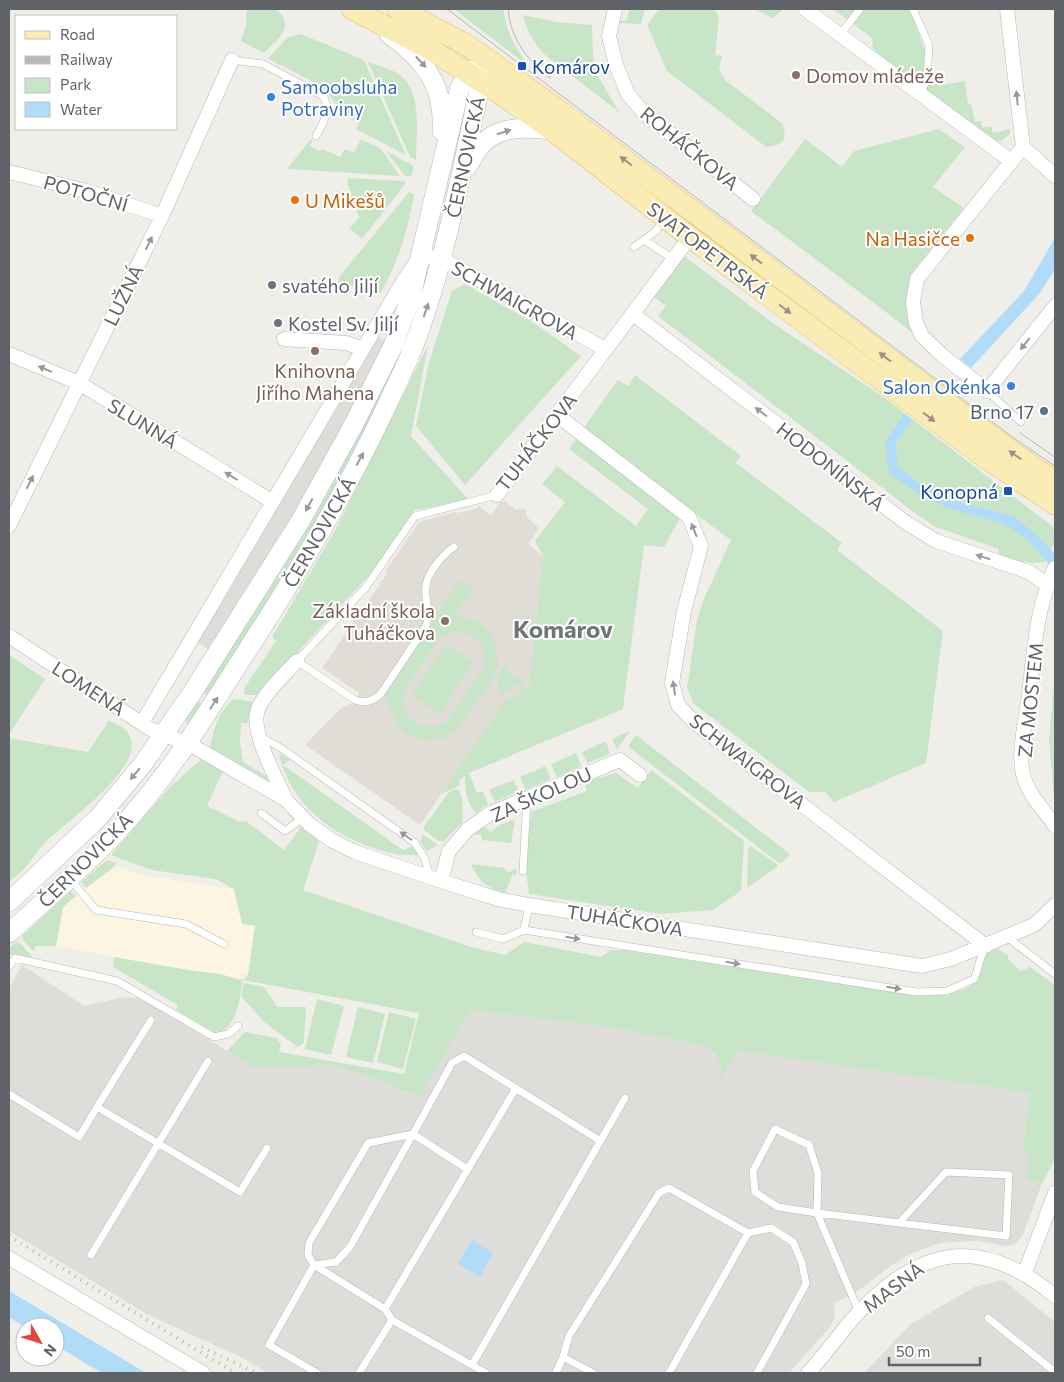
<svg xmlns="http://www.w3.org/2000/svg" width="1064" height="1382" viewBox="0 0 1064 1382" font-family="Commissioner,sans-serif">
	<rect width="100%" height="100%" fill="#f0eee8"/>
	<path fill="#fcf5e2" d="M115,866L147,876L234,889L242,923L255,926L248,975L241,974L240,980L220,974L188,970L56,946L63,907Z"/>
	<path fill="#dfddda" d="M377,337L386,341L358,401L267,563L211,651L195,641Z
		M22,965L84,1006L125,997L144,999L254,1068L335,1065L419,1097L470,1010L601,1026L704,1046L710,1049L719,1060L721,1066L720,1079L738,1051L1005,1089L1029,1094L1023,1154L1029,1155L1033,1180L1042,1183L1023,1235L1017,1242L1012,1245L1005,1246L977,1241L940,1243L912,1253L892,1265L854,1294L834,1303L835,1317L830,1327L789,1373H268L234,1353L233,1354L147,1314L9,1231V988Z
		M1003,1280L1055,1322V1373H864L911,1324L974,1287Z"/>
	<path fill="#e0ddd7" d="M501,502H506L516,510L525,508L527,517L537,526L538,530L528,544L543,556L529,685L503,703L420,825L305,745L340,709L353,703L359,693L322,668L387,574L385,572L419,522L455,512L457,513L476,509L478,506L491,515Z"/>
	<path fill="#c8e5c7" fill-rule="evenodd" d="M247,9C255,9 267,7 275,9C279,10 281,14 283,17C291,32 273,43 264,53L241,41L246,26Z
		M454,9H503C507,33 516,51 532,69Z
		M630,9H645L641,24L618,23L620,21H626Z
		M659,9H715L719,17L715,56L719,55L722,56L719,69L725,80L782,123C788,139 784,146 766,147L667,71L647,25Z
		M754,9H784L773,18Z
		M833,9H910L938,86L965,81L968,104H971L975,122L981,121L982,128L991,126L993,133L1010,129V134L1001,141H991L877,54L872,46L873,39Z
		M523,15L556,22L592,25L593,58L596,73L619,112L545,55C534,43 527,31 523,15Z
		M301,34L364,60L406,155L356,129L359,123L343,114L323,87L269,59V57L287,38Z
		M368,62C377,65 392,69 400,75C423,94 416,134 416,160L410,157Z
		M939,129L965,147L933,187L964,208L913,271L916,311L934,350L882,309L751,211L805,139L842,167L854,151Z
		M313,139L310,146L319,151L323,149L340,157L345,149L354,153L361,139L381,149L400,176L287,169L310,140Z
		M386,151L412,165L414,168L411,176H405Z
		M348,178L403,181L406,183L362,239L349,228L359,218L347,181Z
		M409,192L414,195C407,233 399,260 380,294L338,282L340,276Z
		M683,255L774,324L882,396L1052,526C1059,540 1051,549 1045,562L1030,563L1025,561L1024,563L999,555V549L936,527L915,513L658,316L666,306L653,296Z
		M465,284L534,323L581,356L465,485L416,426L429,362L452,291Z
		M420,298L409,338L364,435L297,556L209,697L201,692Z
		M428,345L411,436L469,500L415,510L373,571L258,695H244L245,687L276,641L272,637L337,527Z
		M635,375L741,456L736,463L842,543L837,550L943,631L926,763L834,802L825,792H809L694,704L687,688L697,620L703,601L731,540L686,507L664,547L644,545L623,709L469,773L477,793L483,791L488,804L476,813C466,804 465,788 465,776L460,780L459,786L441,794L503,703L529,685L543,556L535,541L565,502L542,484L557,466L636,526L648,509L569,449L618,380L628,386Z
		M460,580L473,588L454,617C459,617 464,617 469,618C494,625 503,652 495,674C491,684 482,693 476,703C469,713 463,725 453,733C443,740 429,742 416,738C389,730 396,705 382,696ZM460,631C479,635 486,648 484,667L448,719L439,725L430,727L421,725L414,722L406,713L403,701L405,689L439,639L450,632Z
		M446,644L474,662L440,714L412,695Z
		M9,655L45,679L9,735Z
		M504,666L515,678H523L522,686H515L502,696C495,686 496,675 504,666Z
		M1055,673V808L1049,740Z
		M234,699L254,702L250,714L248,723H241L240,743L243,762L268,777L267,780L210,747C214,729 218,711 234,699Z
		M196,700L204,705L188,724L185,720V718Z
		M109,721C115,724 125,727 128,733C151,765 63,823 45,843C38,850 32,859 26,867C21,873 14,877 9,882V738L88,752Z
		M629,731L630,732L617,749L612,739Z
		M636,735L790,854L783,862L779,863L630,748L629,745Z
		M606,741L610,754L587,763L582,752Z
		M576,753L581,765L580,767L557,777L551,764Z
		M279,755H282L290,760L283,765L403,850L413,846L418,855C399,856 388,853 370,847C326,831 291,802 279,755Z
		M202,759L223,771L207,806L240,822L246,821L284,850L301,827L319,841L303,890L471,947L505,955L524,942L601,957L611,950H623L921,996C935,995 967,994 976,981C982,973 979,958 987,952C990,951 995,950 998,949L1008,955V959L1021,971L1030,967L1055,985V1159L1042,1183L1027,1180L1029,1155L1023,1154L1029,1094L1005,1089L738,1051L718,1084C724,1068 720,1054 704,1046L601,1026L470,1010L420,1097L335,1065L254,1068L227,1051L245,1032L276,1038L281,1044L279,1052L404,1074L419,1013L243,980C239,998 238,1029 216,1033L176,1010L178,1005L113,967L114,957L188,970L220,974L240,980H243L248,975L255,926L242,924L234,889L215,879L152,870L111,855L169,788Z
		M545,766L551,779L525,790L520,777Z
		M651,770L744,841L741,891L713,910L660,914L529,894L525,865L531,812L587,791L584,782L616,773L638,788Z
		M514,780L519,792L495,802L489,790Z
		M455,789L459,790C464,799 463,812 462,823L444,841H439L424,830V827L448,793Z
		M515,819L511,843L482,840L481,834L475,835L474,833L484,825L490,832L500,825Z
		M422,834L438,845L427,851L421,843Z
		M750,846L777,864V867L747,888L748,849Z
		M107,860L116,863L115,866L86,888L81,882Z
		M471,864L505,868V871L511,872L512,869L517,870L516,875L513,874L505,893C486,887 479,882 471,864Z
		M71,891L76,896L63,907L56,946H36L33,951L23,940L22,936Z
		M16,942L20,943L32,956L29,958L17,954L9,955V948Z
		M244,983L264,987L277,1007H306L304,1042L298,1047L264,1022L241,996Z
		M317,999L344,1006L331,1055L305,1049Z
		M358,1007L385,1014L373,1063L346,1057Z
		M389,1012L416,1019L403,1069L377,1062Z"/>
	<path fill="#b0dbf9" d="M1055,238V269L1040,293L971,368L960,359L1024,291Z
		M904,414L913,420L896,442L897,466L916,481L955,501L1013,516L1039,537L1055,554V575C1046,557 1026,535 1007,526C990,517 970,516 952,509C928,500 908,488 889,473L885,442Z
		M472,1240L493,1253L480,1277L458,1264Z
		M9,1291L146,1373H102L55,1345V1327H25L9,1317Z"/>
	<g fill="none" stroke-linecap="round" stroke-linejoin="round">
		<g stroke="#b5b8bb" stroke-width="8">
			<path id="lane" d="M913,9L929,45L927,79L920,94
				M840,35L860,9
				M232,60L263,64L323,96C332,110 323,123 316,136
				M644,240L673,259
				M634,247L656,231L663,220
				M987,391L1021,422
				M454,547C444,553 426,574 426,587C424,603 432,609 426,626L380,695C371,701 366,704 355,700L297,661L366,587L415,516L497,495
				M261,737L281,748L415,843L425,859L429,876
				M261,813L285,831L303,818
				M523,871L527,799
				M70,879L96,910L186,924L224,944
				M524,930L916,992L947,991L974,979C979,968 979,958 986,946
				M476,932L503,939L524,930L529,905
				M1007,937L1055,974
				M9,967L15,958L117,981L214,1037L228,1034L238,1026
				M9,1094L79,1137L97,1107L240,1192L267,1148
				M97,1107L151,1020
				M775,1129L809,1145L818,1173L817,1213L778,1207L755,1192L753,1171Z
				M91,1255L208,1061
				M385,1309L516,1088
				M859,1312L817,1213L1006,1236L1009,1175L946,1172L899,1223
				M988,1318L1055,1372
				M563,1357L593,1373
				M472,1365L625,1098
				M317,1373L269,1345L314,1265L336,1262L350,1247L413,1134L467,1169
				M359,1373L392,1320
				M486,1373L392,1320L385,1309L314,1265L308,1255L309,1243L368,1143L413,1134L452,1063L464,1056L599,1140
				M556,1373L563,1357L569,1336L659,1193L669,1188L748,1233L771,1228L793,1242L802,1263L806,1284L757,1373
				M669,1373L748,1233"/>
		</g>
		<g stroke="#b5b8bb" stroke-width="15">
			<path id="street" d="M615,9L609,36L616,65L628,94L643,112L753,199
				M805,9L1011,161
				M1007,9L1023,147L1055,176
				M1023,147L917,279L913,302L916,323L922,336L943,356L987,391L1055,306
				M9,172L87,191L162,216
				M633,314L905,522L936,541L1029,572L1047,585
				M363,349L404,280L422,254L449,263L605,349
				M9,354L79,383L273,502
				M557,415L689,517L701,546L684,611L672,683L678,705L694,722L986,946
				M497,495L690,237
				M9,526L162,216L232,60
				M1055,568C1035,608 1034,657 1028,702C1025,725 1018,751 1023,774C1027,793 1044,810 1055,826
				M9,636L150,729L193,746L286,800L309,824L331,840L355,852L441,881L498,899L529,905L922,966L951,959L1034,925L1055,905
				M142,723L363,349L346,343L284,339
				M286,800C277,779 252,735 257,713C259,698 286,673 297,661
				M441,881L449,851L468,829L491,813L620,760L640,775
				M9,1258L203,1373
				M1024,1275L1055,1193
				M808,1373C826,1354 841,1331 859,1312C923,1245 982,1236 1055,1296"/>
		</g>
		<g stroke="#b4b7bb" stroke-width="20">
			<path id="secondary" d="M389,34C424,59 445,86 442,131
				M467,167C471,161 474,155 478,149C495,125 526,127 552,130
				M9,902L98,818L143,764L192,693L301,520L354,424L394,344L411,296L460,87L470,73L481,65
				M9,933C44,901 82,869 115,834C164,782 203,720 241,660C295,577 346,493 388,403C395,387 404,370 411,353C446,264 461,170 482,77V65L479,54"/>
		</g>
		<g stroke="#e7c16a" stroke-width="22">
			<path id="primary" d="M352,9L428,48L495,90L552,130L690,237L980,454L1055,504
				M398,9L467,45L561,112L1012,452L1055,482"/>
		</g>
		<use href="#lane" stroke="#fff" stroke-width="7"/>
		<use href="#street" stroke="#fff" stroke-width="14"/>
		<use href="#secondary" stroke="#fff" stroke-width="19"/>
		<use href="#primary" stroke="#f9ecb4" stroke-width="21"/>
		<path stroke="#b6b7b7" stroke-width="1" d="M447,9L1015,439L1055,466
			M508,9C511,39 526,59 550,78
			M1020,433L1055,457"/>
		<path stroke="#b6b7b7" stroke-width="4" stroke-dasharray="1 6" stroke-linecap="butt" d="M9,1236L235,1373
			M202,1347L256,1373"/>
	</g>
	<defs><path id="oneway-solid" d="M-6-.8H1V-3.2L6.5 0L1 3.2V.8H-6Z" transform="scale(1.25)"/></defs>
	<g fill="#979a9c">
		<use href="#oneway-solid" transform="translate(421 62) rotate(47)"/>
		<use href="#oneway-solid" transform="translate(1017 98) rotate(-96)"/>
		<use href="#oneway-solid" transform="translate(504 132) rotate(-18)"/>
		<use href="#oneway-solid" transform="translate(149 243) rotate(-64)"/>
		<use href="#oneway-solid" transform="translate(426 310) rotate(-71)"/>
		<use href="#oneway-solid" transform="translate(1025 344) rotate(129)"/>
		<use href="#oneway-solid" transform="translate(45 369) rotate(-157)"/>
		<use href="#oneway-solid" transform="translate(761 412) rotate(-143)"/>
		<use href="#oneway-solid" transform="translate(360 459) rotate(-62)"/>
		<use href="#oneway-solid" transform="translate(231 476) rotate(-149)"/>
		<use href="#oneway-solid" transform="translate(30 482) rotate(-64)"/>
		<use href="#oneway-solid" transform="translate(309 505) rotate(119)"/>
		<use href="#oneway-solid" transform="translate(694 530) rotate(-112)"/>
		<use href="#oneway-solid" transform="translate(983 557) rotate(-162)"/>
		<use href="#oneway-solid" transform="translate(674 688) rotate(-99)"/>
		<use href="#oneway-solid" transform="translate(214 703) rotate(-57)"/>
		<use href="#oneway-solid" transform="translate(135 774) rotate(130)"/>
		<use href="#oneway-solid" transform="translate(406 836) rotate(-145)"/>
		<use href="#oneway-solid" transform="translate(573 938) rotate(9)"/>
		<use href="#oneway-solid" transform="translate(733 963) rotate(9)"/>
		<use href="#oneway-solid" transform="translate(894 988) rotate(9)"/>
	</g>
	<g fill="#959382">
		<use href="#oneway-solid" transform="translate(626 161) rotate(-143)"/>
		<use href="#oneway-solid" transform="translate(756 259) rotate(-143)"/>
		<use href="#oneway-solid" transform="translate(785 309) rotate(37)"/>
		<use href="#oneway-solid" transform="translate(885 357) rotate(-143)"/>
		<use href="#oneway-solid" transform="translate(929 417) rotate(37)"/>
		<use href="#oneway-solid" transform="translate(1015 455) rotate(-145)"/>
	</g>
	<g fill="#1a4fb4" stroke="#fff" stroke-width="2">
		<rect x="517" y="61" width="10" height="10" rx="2.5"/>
		<rect x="1003" y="486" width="10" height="10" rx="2.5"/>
	</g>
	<g fill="#8d6e63" stroke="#fff" stroke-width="2">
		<circle cx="796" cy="75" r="5"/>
		<circle cx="315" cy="351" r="5"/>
		<circle cx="445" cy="621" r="5"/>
	</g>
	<g fill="#3f7fe0" stroke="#fff" stroke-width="2">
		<circle cx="271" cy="97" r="5"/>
		<circle cx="1011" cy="386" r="5"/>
	</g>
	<g fill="#e8710a" stroke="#fff" stroke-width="2">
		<circle cx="295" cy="200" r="5"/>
		<circle cx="970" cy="238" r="5"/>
	</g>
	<g fill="#6b7280" stroke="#fff" stroke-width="2">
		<circle cx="272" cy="285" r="5"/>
		<circle cx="278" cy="323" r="5"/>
	</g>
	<circle fill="#5c6f8a" stroke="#fff" stroke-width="2" cx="1044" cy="411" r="5"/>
	<g text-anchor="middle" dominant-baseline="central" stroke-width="4" stroke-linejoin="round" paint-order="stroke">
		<g font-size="19" fill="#164399" stroke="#fff" text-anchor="start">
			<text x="532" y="66">Komárov</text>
			<text x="998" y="491" text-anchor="end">Konopná</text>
		</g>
		<g font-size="19" fill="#785e54" stroke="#fff" text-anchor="start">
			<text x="806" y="75">Domov mládeže</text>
			<text x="315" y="370" text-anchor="middle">Knihovna<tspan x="315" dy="22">Jiřího Mahena</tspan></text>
			<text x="435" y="610" text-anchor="end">Základní škola<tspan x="435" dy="22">Tuháčkova</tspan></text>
		</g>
		<g font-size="19" fill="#366cbe" stroke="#fff" text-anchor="start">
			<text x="281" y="86">Samoobsluha<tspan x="281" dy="22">Potraviny</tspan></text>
			<text x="1001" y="386" text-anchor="end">Salon Okénka</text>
		</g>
		<g font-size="19" fill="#5f6367" stroke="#fff">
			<text transform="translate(690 148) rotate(39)">ROHÁČKOVA</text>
			<text transform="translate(465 157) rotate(-78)">ČERNOVICKÁ</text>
			<text transform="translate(86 193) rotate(16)">POTOČNÍ</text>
			<text transform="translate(708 250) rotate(37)">SVATOPETRSKÁ</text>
			<text transform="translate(123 295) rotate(-64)">LUŽNÁ</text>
			<text transform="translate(515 300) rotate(29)">SCHWAIGROVA</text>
			<text transform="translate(143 423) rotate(31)">SLUNNÁ</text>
			<text transform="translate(536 442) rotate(-52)">TUHÁČKOVA</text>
			<text transform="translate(831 466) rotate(38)">HODONÍNSKÁ</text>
			<text transform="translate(319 532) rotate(-60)">ČERNOVICKÁ</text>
			<text transform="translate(89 688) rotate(33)">LOMENÁ</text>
			<text transform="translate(1030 700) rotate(-84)">ZA MOSTEM</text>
			<text transform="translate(748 761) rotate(38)">SCHWAIGROVA</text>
			<text transform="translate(541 794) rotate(-24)">ZA ŠKOLOU</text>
			<text transform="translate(85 860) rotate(-45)">ČERNOVICKÁ</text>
			<text transform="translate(625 920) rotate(9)">TUHÁČKOVA</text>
			<text transform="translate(893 1287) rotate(-37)">MASNÁ</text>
		</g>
		<g font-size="19" fill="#c56008" stroke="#fff" text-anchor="start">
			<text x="305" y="200">U Mikešů</text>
			<text x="960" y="238" text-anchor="end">Na Hasičce</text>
		</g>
		<g font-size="19" fill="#5b616d" stroke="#fff" text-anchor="start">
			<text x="282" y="285">svatého Jiljí</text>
			<text x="288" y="323">Kostel Sv. Jiljí</text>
		</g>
		<g font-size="19" fill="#4e5e75" stroke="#fff" text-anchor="end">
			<text x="1034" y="411">Brno 17</text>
		</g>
		<g font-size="24" font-weight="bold" fill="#717579" stroke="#fff">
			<text x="563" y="628">Komárov</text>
		</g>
	</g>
	<rect width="1064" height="1382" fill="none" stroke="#5f6367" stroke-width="20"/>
	<rect x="15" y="15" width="162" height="115" fill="#ffffff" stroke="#bfc1c2"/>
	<rect x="25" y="31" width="25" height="8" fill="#f9ecb4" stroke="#bfc1c2"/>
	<text x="60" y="40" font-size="15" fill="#5f6367">Road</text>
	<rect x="25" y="56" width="25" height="8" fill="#b6b7b7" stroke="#bfc1c2"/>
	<text x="60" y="65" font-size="15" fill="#5f6367">Railway</text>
	<rect x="25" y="78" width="25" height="15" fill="#c8e5c7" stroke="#bfc1c2"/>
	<text x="60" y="90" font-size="15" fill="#5f6367">Park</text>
	<rect x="25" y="102" width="25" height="15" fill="#b0dbf9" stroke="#bfc1c2"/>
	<text x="60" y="115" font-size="15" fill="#5f6367">Water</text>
	<g transform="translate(40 1342) rotate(129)"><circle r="24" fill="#ffffff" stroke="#bfc1c2"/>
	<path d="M0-4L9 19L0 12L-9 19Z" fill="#dd4942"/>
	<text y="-8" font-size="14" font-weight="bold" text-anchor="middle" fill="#5f6367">N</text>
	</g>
	<path d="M889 1357v8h91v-8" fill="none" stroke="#5f6367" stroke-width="2.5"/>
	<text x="896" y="1357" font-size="15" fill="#5f6367" stroke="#ffffff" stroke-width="4" paint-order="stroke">50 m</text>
</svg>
